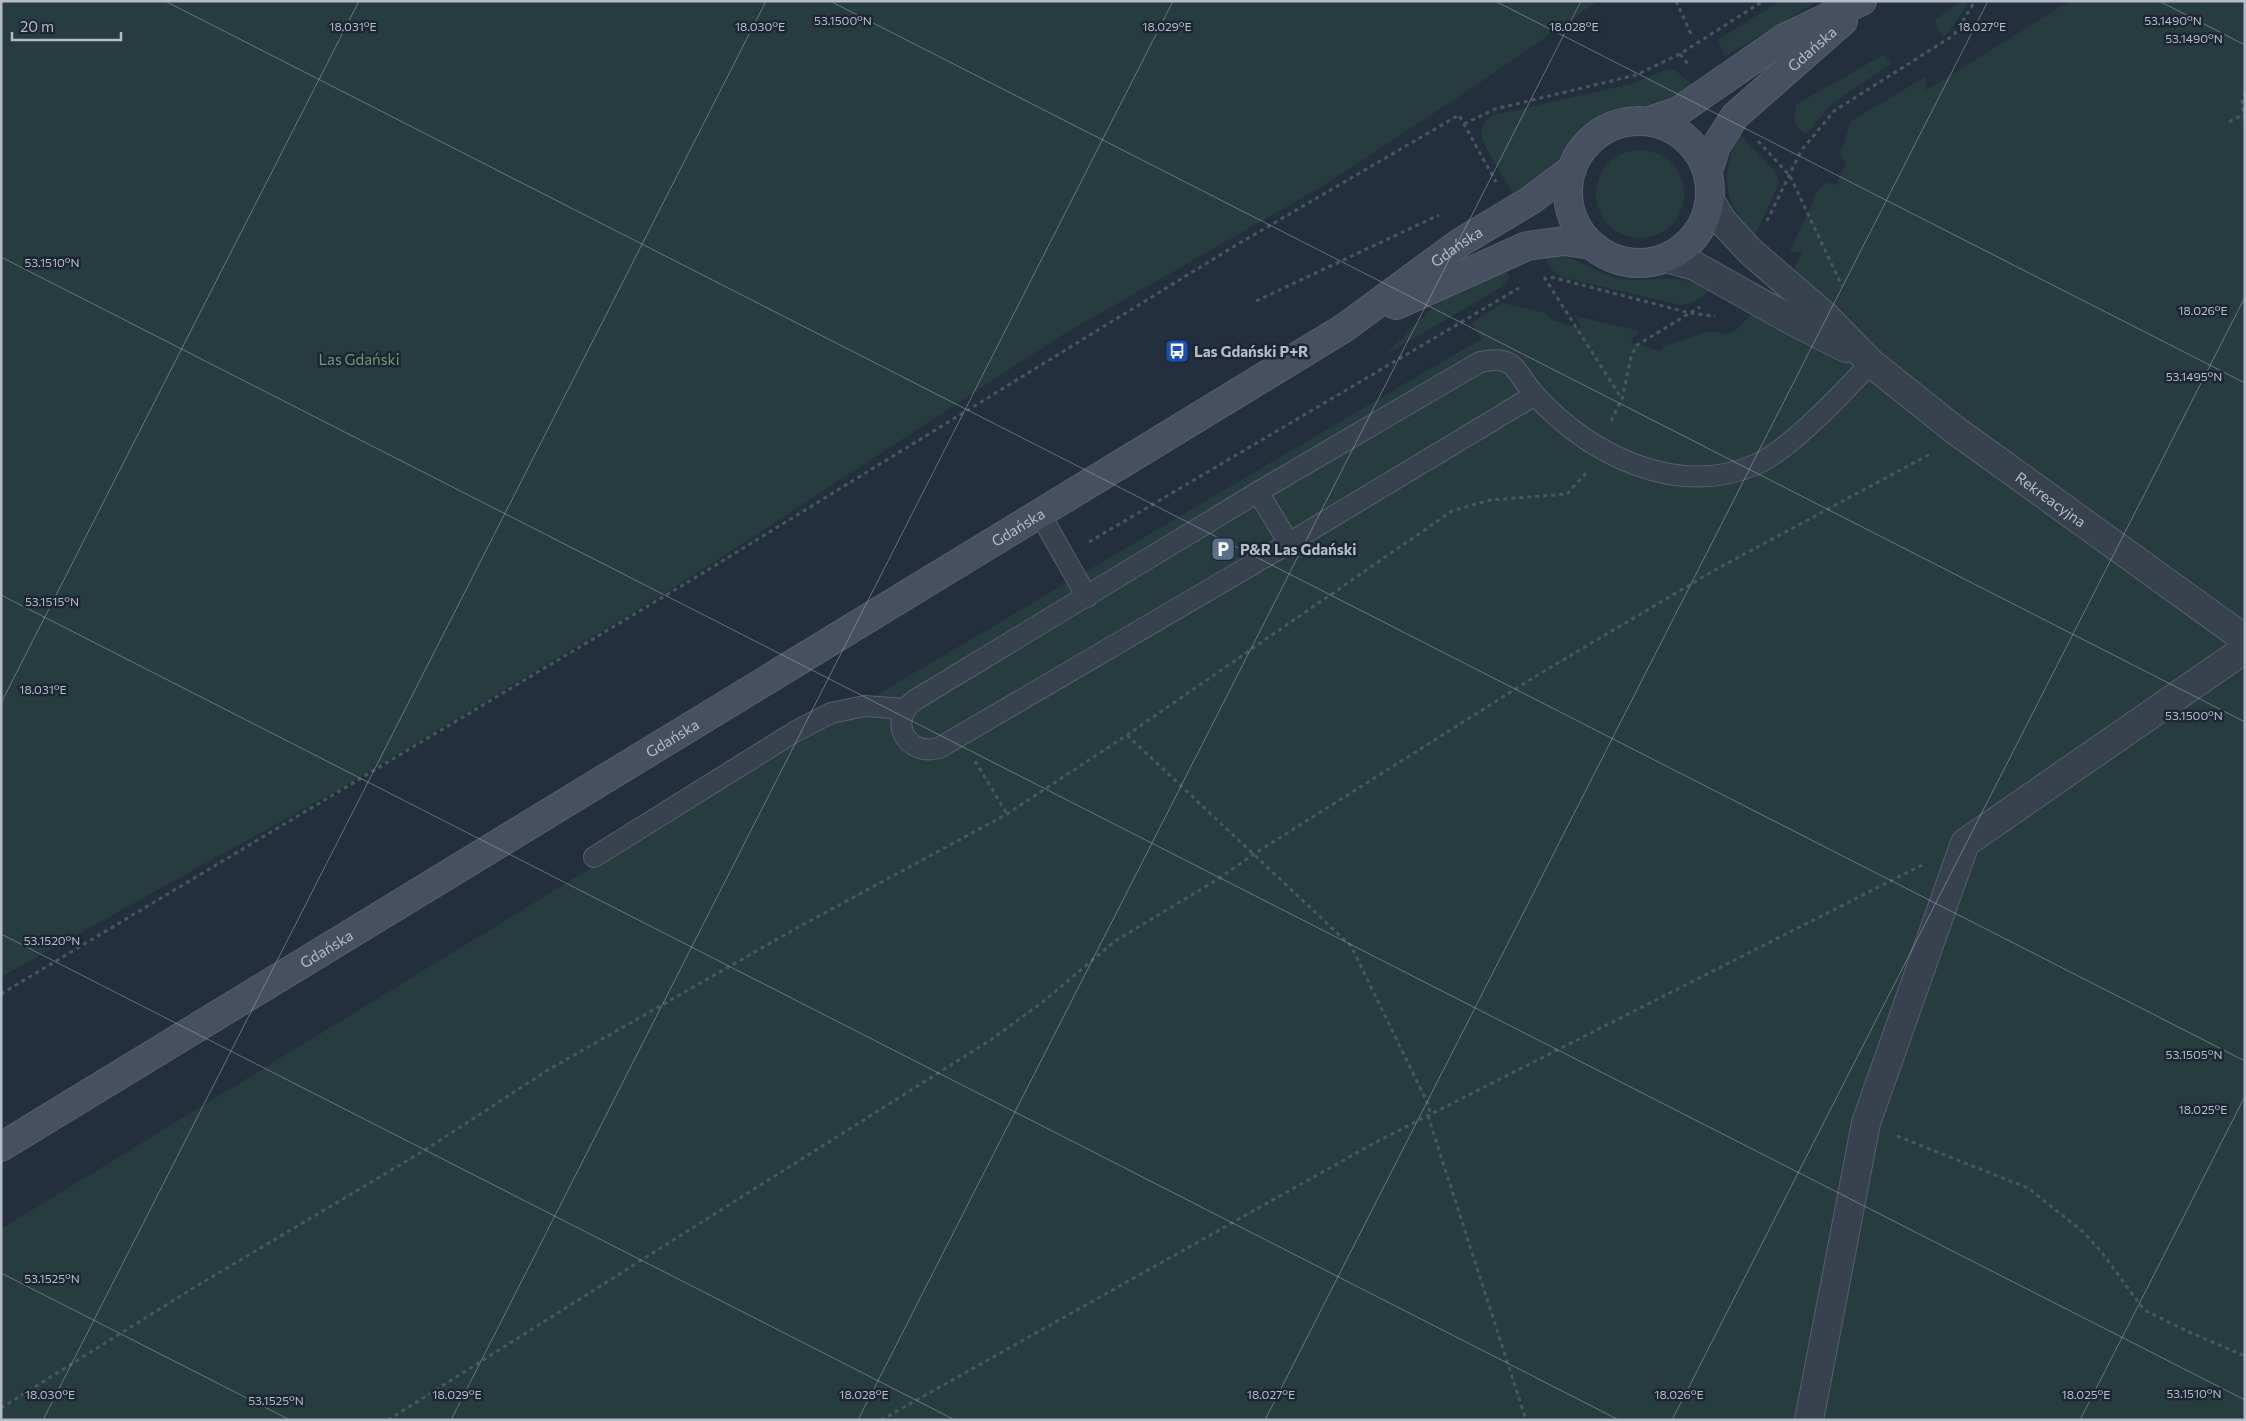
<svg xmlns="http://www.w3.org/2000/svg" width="2246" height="1421" viewBox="0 0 2246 1421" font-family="Commissioner,sans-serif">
	<rect width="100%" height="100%" fill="#242f3e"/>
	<path fill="#263c3f" d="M1,1H1598L1466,92L1321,187L1059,337L688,579L343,787L1,977Z
		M1780,1H1818L1725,56L1718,40Z
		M1962,1H1969L1951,30L1943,37L1935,24L1936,19Z
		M2070,1H2245V1420H1V1229L800,740L1481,339L1472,323L1502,303L1546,313L1550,319L1582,329L1575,316L1640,331L1630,342L1660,351L1665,346L1709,331L1726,334L1735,331L1793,271L1802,253L1790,251L1818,190L1828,182L1836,185L1846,163L1840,155L1851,121L1927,76L1925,91Z
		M1883,55L1891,64L1833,103L1806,134C1791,127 1794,119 1797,104Z
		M1667,69L1674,70L1693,85C1681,93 1670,101 1656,104C1637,107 1618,106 1600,115C1575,130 1565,153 1546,173C1537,182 1525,187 1513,193C1507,182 1484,148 1482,137C1480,127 1486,120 1494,115L1635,83Z
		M1739,134L1776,172L1779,183L1758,229L1752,235C1723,201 1720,175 1739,134Z
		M1596 194a44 44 0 1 1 88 0a44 44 0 1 1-88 0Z
		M1552,254C1580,257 1598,276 1624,279C1641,282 1658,277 1674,279C1687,280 1700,284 1712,289C1702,298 1694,304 1680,305L1565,278L1554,272L1543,255Z
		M1506,267L1509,279L1502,287L1385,355L1435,305Z"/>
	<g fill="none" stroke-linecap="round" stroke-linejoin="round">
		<g stroke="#565f6c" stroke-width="22">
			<path id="lane" d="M1535,395L1289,543L939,748C906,757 887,720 915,700L1258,492L1480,362C1517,354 1514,372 1535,395C1590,455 1677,499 1757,464C1792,448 1843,392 1871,363
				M1258,492L1289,543
				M1040,514L1087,597
				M594,857L796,731L831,713L865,706L906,709"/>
		</g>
		<g stroke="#565f6c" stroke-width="30">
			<g id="street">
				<path id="s1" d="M1710,201L1723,222L1751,252L1825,316L1871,363L1955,430L2245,639"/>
				<path d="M1667,258L1695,266L1791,320L1846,348"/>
				<path d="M1809,1420L1866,1123L1965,843L2245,649"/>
			</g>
		</g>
		<g stroke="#565f6c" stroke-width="30">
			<g id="secondary">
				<circle cx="1639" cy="192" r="71"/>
				<path d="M1649,121L1679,111L1784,38L1862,1"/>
				<path id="s2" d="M1708,171L1716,146L1735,116L1843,21"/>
				<path d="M1396,305L1527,246L1564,241L1591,245"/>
				<path id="s3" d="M1,1147L1344,328L1461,242L1531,200L1572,169"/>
			</g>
		</g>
		<path stroke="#44595c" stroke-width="3" stroke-dasharray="4 4" stroke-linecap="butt" d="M1676,1L1691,34
			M1680,54L1688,64
			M2245,92L2242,102L2245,128
			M2229,122L2244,114
			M1464,124L1495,109L1636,75L1680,54L1763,1
			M1758,141L1790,176L1842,286
			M1767,221L1801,151L1834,111L1954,35L1975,1
			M1544,277L1622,399
			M1551,277L1690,313L1715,316
			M1256,301L1439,215
			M1611,421L1622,399L1631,357L1637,345L1700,307
			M1089,542L1519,288
			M1127,735L1351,946L1430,1108L1428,1116L1526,1420
			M975,761L1007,814
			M1,994L693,579L1233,247L1459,115L1496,182
			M1897,1136L2028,1188L2081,1230L2100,1250L2144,1310L2189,1332L2245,1356
			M1,1408L195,1287L425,1150L548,1070L795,929L1007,814L1127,735L1452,511L1490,500L1567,494L1586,473
			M388,1420L992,1039L1044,1001L1115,941L1218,879L1254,854L1536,676L1713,571L1932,453
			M881,1420L1376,1142L1922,865"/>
		<use href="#lane" stroke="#38414e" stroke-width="20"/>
		<use href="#street" stroke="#38414e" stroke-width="28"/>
		<use href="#secondary" stroke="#465061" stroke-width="28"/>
	</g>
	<path fill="none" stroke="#b4bcc9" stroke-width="1" stroke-opacity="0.45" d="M165,1L2245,1061M830,1L2245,722M1495,1L2245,383M2159,1L2245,45M1,257L2245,1400M1,595L1619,1420M1,703L359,1M1,934L955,1420M1,1273L290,1420M43,1420L766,1M451,1420L1173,1M858,1420L1581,1M1265,1420L1988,1M1672,1420L2245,297M2080,1420L2245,1096"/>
	<defs>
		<g id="bus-square" transform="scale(1.25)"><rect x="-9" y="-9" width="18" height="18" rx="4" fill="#1a4fb4" stroke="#1d2633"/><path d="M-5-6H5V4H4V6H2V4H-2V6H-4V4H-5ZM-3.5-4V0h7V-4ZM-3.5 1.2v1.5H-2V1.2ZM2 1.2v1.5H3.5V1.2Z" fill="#fff"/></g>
		<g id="parking-square" transform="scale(1.25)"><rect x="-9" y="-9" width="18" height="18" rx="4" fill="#5c6f8a" stroke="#1d2633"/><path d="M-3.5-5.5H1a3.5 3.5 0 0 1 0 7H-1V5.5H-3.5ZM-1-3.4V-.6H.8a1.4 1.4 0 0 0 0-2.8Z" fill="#fff"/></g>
	</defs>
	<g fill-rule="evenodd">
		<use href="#bus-square" x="1177" y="351"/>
		<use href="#parking-square" x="1223" y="549"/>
	</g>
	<g text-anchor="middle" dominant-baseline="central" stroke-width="5" stroke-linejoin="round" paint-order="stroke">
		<g font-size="15" fill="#b4bcc9" stroke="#1d2633">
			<text stroke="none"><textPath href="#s2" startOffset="164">Gdańska</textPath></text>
			<text stroke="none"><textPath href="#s3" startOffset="1712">Gdańska</textPath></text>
			<text stroke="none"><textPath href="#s1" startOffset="455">Rekreacyjna</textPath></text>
			<text stroke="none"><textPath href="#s3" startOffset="1191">Gdańska</textPath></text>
			<text stroke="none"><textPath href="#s3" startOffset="786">Gdańska</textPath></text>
			<text stroke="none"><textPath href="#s3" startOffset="381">Gdańska</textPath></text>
		</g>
		<g font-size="15" font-weight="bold" fill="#b4bcc9" stroke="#1d2633" text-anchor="start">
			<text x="1194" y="351">Las Gdański P+R</text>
			<text x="1240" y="549">P&amp;R Las Gdański</text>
		</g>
		<g font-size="15" fill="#6b9a76" stroke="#1d2633">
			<text x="359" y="359">Las Gdański</text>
		</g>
	</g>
	<g font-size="12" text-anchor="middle" fill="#b4bcc9" stroke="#1d2633" stroke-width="5" stroke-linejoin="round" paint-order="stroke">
		<text x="2173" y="25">53.1490°N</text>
		<text x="843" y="25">53.1500°N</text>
		<text x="353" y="31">18.031°E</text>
		<text x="760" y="31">18.030°E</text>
		<text x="1167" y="31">18.029°E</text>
		<text x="1574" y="31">18.028°E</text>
		<text x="1982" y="31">18.027°E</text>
		<text x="2194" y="43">53.1490°N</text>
		<text x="52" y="267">53.1510°N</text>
		<text x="2203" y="315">18.026°E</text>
		<text x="2194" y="381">53.1495°N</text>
		<text x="52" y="606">53.1515°N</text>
		<text x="43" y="694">18.031°E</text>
		<text x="2194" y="720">53.1500°N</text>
		<text x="52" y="945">53.1520°N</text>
		<text x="2194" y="1059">53.1505°N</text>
		<text x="2203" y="1114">18.025°E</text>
		<text x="52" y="1283">53.1525°N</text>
		<text x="2194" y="1398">53.1510°N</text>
		<text x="50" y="1399">18.030°E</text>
		<text x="457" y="1399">18.029°E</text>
		<text x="864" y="1399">18.028°E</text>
		<text x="1271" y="1399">18.027°E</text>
		<text x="1679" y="1399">18.026°E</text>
		<text x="2086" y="1399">18.025°E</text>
		<text x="276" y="1405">53.1525°N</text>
	</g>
	<rect width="2246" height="1421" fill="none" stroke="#b4bcc9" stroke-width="5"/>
	<path d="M12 32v8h109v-8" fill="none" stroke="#b4bcc9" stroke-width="2.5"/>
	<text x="20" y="32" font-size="15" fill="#b4bcc9" stroke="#1d2633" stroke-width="4" paint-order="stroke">20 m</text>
</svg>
